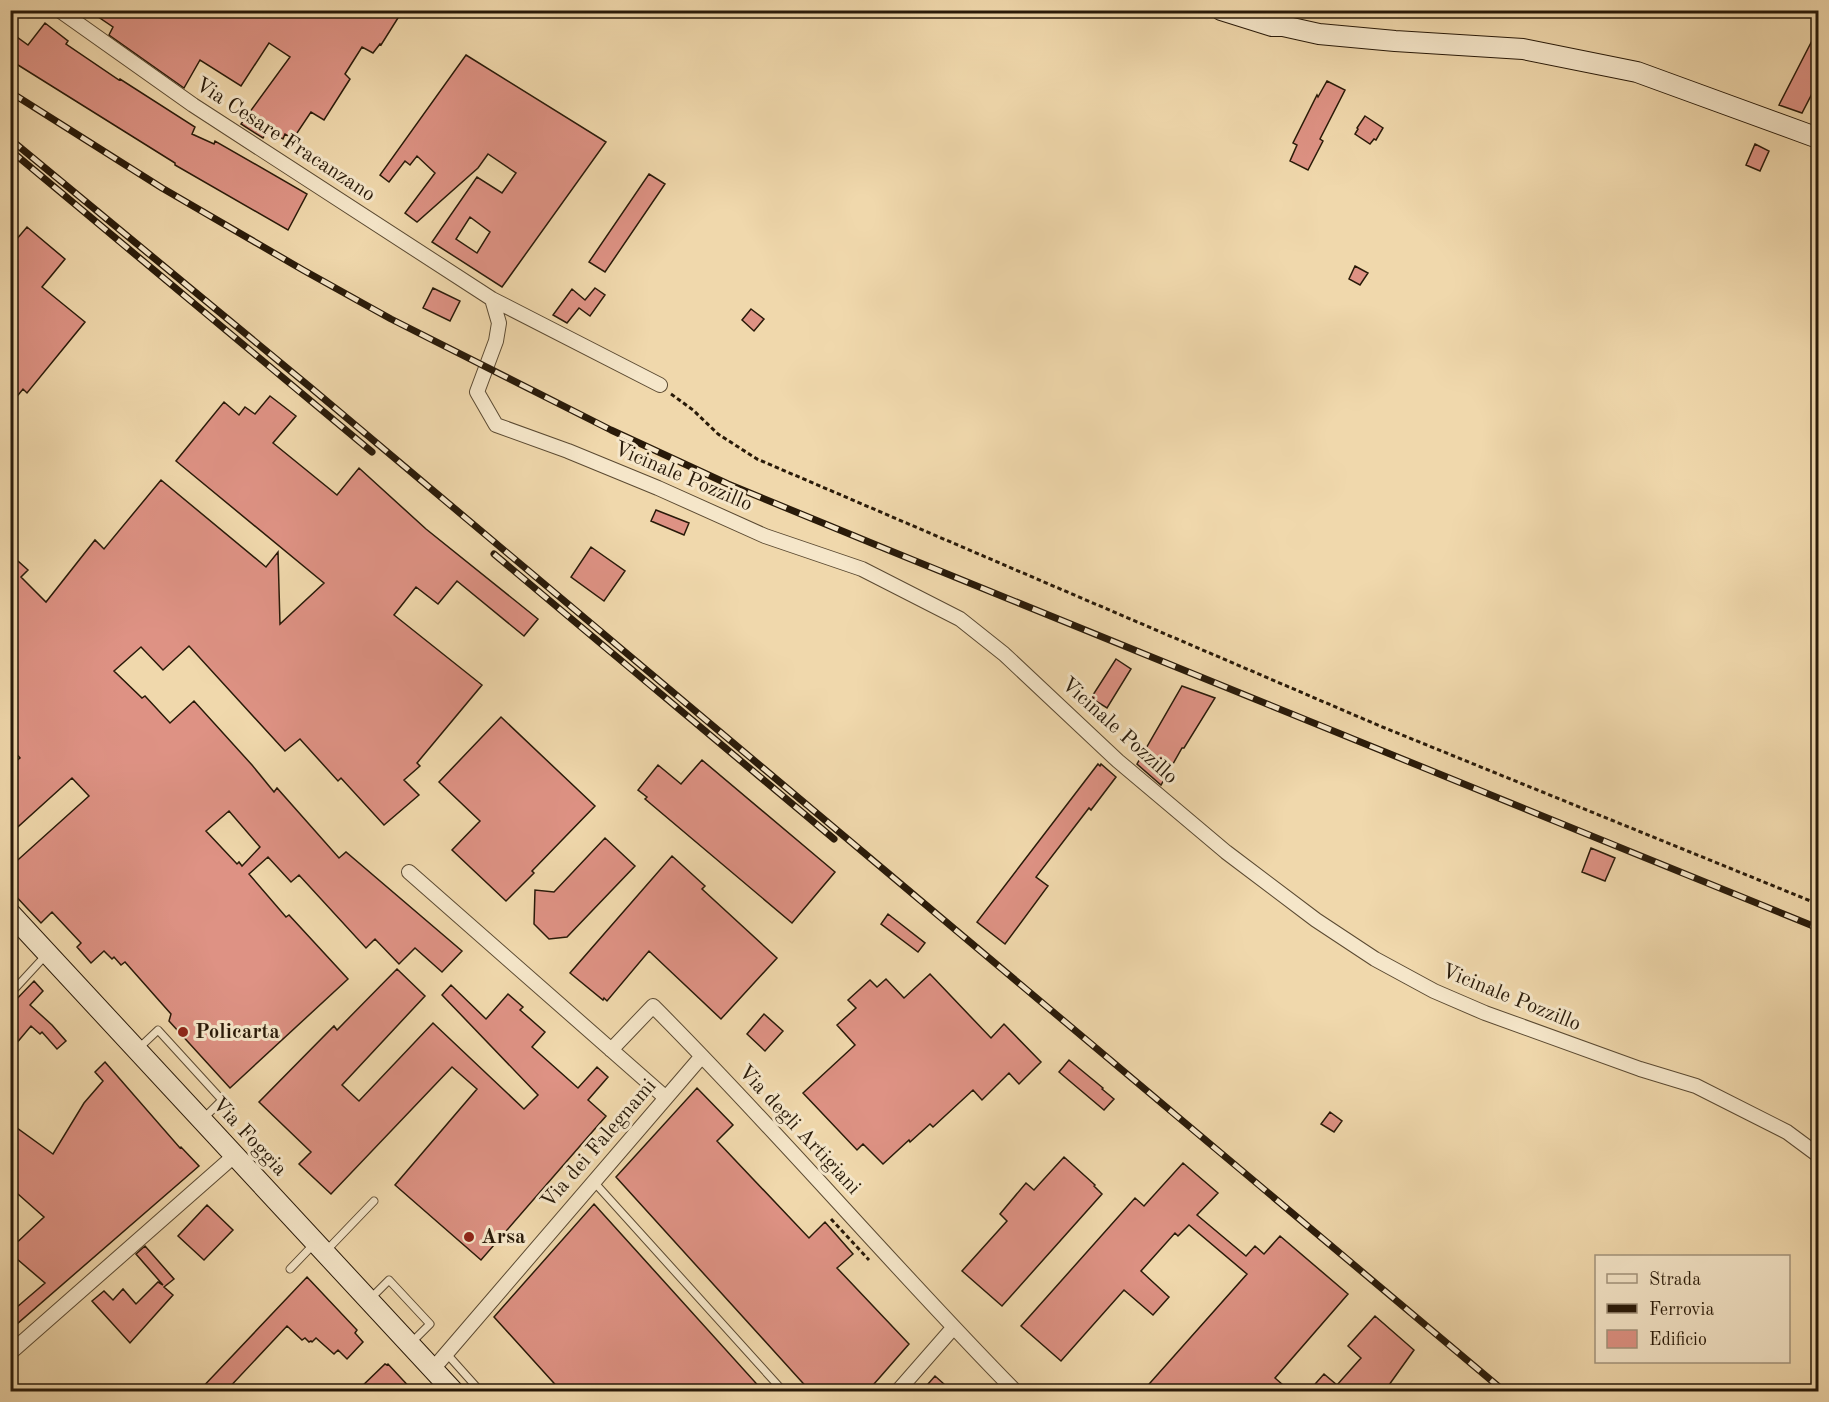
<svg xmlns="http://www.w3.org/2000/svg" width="1829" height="1402" viewBox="0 0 1829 1402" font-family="'Old Standard TT',serif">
	<rect width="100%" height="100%" fill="#f0d8ac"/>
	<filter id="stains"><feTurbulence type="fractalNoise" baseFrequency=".00333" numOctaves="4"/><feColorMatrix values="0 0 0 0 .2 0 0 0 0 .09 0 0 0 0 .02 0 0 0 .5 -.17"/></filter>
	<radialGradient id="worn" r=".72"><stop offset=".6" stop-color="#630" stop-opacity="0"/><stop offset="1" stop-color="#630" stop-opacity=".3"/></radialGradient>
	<path fill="#de9284" stroke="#291a09" stroke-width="1.5" fill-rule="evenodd" d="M88,10H403L381,45L380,44L373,53L362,47L345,74L350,79L324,120L311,112L293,139L285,134L283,139L268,130L263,138L241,124L290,57L269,43L241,86L200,60L184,88L109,35L113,27Z
		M45,23L68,41L66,44L119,80L120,79L195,127L192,134L214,144L215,141L307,194L288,230L175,165V163L10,60V32L28,45Z
		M1818,29V82L1802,113L1779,105Z
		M466,55L606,142L502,287L432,242L477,177L502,193L516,173L488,154L478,168L417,222L405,213L435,173L417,156L410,165L405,161L389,182L380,175ZM470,217L490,232L477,253L456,239Z
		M1327,81L1345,90L1320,139L1323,141L1308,170L1290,161L1297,145L1293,143L1317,95L1318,97Z
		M1365,116L1383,128L1376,140L1374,139L1370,144L1355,134L1358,129L1357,128Z
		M1755,144L1769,151L1760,171L1746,165Z
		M649,174L665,184L605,272L589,262Z
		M27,227L65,259L42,287L85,322L27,393L23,389L10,405V247Z
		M1355,266L1368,273L1360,285L1349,279Z
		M433,288L460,301L450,321L423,308Z
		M595,288L605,295L590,316L579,308L567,323L553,315L572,289L585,300Z
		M751,309L764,319L754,331L742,320Z
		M270,396L296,416L273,443L337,495L359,468L426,529L538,619L524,636L457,581L438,604L416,587L394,615L482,685L417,763L420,766L404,780L419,795L384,825L341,778L338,781L300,739L285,751L189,646L163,670L141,647L114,671L142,698L145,696L170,723L194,701L252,765L274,792L277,788L339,858L346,852L462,951L442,972L415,948L399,964L375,939L366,948L299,875L291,882L268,857L249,874L286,917L289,915L348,979L230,1088L169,1021L171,1014L125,962L121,965L114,957L112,959L104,951L91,963L77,947L81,943L52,912L41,923L10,890V867L89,796L72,778L10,834V766L20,758L10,747V554L28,570L21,577L46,602L95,540L104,549L161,480L266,567L278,552L280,624L324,583L176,461L224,402L239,415L245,407L255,414ZM229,811L260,847L242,866L239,862L237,864L206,831Z
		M656,510L689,523L684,535L651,521Z
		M591,547L625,571L604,601L571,577Z
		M1116,659L1131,669L1107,708L1091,698Z
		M1182,686L1215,698L1184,748H1182L1161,785L1137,764Z
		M501,717L595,806L532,871L534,873L506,901L452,850L480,821L439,782Z
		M702,760L835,872L792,923L645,799L647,797L638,790L658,765L681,784Z
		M1098,764L1100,766L1101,764L1116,777L1091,810L1089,808L1036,877L1048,886L1005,944L977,922Z
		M605,838L635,866L567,937L549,939L534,924L535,890L554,892Z
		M1591,848L1615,858L1605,881L1582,872Z
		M672,856L705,886L702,889L777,958L721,1019L649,951L607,1001L604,998L603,1000L570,973Z
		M888,914L925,943L918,952L881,924Z
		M397,969L425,996L342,1085L359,1101L433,1023L524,1109L538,1095L442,995L451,985L486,1019L508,994L523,1007L520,1010L545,1032L532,1047L578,1088L597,1067L608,1077L588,1100L606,1116L481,1260L395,1185L477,1089L452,1067L331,1194L299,1164L311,1152L259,1102L334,1026L337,1030Z
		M930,974L991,1038L1004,1024L1041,1062L1019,1084L1009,1073L982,1100L973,1090L933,1127L930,1124L910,1142L909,1140L883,1164L863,1144L857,1150L803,1093L855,1045L837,1025L856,1008L848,1000L870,980L877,987L886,979L904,998Z
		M34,981L43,991L30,1005L52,1025L66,1041L57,1049L42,1032L40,1034L31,1026L10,1051V1006Z
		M764,1014L783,1031L765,1051L747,1034Z
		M1069,1060L1103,1088L1102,1089L1114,1099L1104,1110L1059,1072Z
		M105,1062L180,1148L181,1147L199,1166L10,1330V1313L45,1283L10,1253V1249L44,1217L10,1187V1123L53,1154L84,1103L103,1081L95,1072Z
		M697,1088L733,1125L717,1141L809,1238L825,1222L853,1254L837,1268L909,1344L867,1392H811L616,1177Z
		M1330,1112L1342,1121L1334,1132L1321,1124Z
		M1064,1157L1095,1185L1094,1186L1102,1194L1002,1306L962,1271L1007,1221L1000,1214L1026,1183L1034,1190Z
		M1183,1163L1218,1193L1197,1215L1246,1256L1255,1246L1264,1254L1280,1236L1348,1294L1275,1378L1291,1392H1142L1247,1274L1189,1225L1178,1236L1175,1233L1141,1271L1169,1297L1153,1315L1124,1290L1061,1361L1021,1326L1135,1198L1144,1206Z
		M594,1204L764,1392H562L494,1317Z
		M207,1205L233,1230L204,1260L178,1236Z
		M145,1246L174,1279L164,1287L173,1295L130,1343L92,1301L104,1291L113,1300L123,1289L136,1304L158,1282L163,1285L136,1254Z
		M307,1277L357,1330L355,1333L363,1342L347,1359L338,1350L334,1354L316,1338L312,1342L311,1341L309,1342L305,1338L302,1340L287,1326L225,1392H198Z
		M1375,1316L1414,1350L1384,1392H1308L1324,1374L1337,1385L1361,1358L1348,1346Z
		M385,1364L387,1365L388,1364L414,1392H356Z
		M935,1376L944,1384L938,1392H921Z"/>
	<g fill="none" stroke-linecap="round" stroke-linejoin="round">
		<g stroke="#5b4a32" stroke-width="9">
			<path id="lane" d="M10,994L46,955
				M139,1048L158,1030L222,1100L203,1119
				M594,1182L784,1392
				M326,1251L374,1201
				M290,1269L313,1245
				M370,1299L389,1280L430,1324L412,1342
				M447,1354L481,1392"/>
		</g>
		<g stroke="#5b4a32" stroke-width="16">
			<path id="street" d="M59,10L193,105L492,299L660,385
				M492,299L499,323L496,341L477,392L496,425L568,451L658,488L765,536L862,569L960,619L1004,654L1118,761L1226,852L1316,920L1375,959L1434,991L1485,1013L1640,1069L1696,1086L1787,1132L1818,1155
				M409,872L666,1098
				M611,1050L653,1006C778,1131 892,1266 1016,1392
				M10,1353L234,1156
				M433,1369L702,1056
				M897,1392L953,1328"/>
		</g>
		<g stroke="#291a09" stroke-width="22">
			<path id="secondary" d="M1221,10L1272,26H1283L1319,34L1395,41L1523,49L1637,72L1818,138
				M10,913L454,1392"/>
		</g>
		<path stroke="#291a09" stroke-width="3" stroke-dasharray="4.5 3" stroke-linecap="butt" d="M671,394L693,410L718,434L757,459L1380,726L1818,904
			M831,1219L869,1260"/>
		<use href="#lane" stroke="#f5e6c9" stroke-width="7"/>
		<use href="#street" stroke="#f5e6c9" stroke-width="14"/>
		<use href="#secondary" stroke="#f5e6c9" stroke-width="20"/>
		<g stroke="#291a09" stroke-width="7">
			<path id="rail" d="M10,92L162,188L303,270L391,319L611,430L728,484L886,549L1818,928
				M10,139L310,387L1505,1392
				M10,150L372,452
				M494,554L834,839"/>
		</g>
		<use href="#rail" stroke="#f5e6c9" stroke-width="4.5" stroke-dasharray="14" stroke-linecap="butt"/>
	</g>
	<g fill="#8f2418" stroke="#f5e6c9" stroke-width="2">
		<circle cx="183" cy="1032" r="6"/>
		<circle cx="469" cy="1237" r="6"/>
	</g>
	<g text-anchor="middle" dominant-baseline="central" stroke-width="6" stroke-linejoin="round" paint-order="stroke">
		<g font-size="21" fill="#291a09" stroke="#f5e6c9">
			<text transform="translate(285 140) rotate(33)">Via Cesare Fracanzano</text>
			<text transform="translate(683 477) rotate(23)">Vicinale Pozzillo</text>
			<text transform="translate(1119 731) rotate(42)">Vicinale Pozzillo</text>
			<text transform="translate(1511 998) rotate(22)">Vicinale Pozzillo</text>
			<text transform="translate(799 1130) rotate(47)">Via degli Artigiani</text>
			<text transform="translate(249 1137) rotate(47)">Via Foggia</text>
			<text transform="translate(599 1144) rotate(-49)">Via dei Falegnami</text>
		</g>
		<g font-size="21" font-weight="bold" fill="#291a09" stroke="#f5e6c9" text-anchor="start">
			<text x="195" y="1032">Policarta</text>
			<text x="481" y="1237">Arsa</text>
		</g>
	</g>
	<rect width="1829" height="1402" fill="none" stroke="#f0d8ac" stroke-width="36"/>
	<rect x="12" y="12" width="1805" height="1378" fill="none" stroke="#291a09" stroke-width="3"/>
	<rect x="18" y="18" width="1793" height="1366" fill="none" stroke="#291a09" stroke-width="1.5"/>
	<rect x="1595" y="1255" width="195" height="108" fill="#f5e6c9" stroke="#a3947c" stroke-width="1.5"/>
	<rect x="1607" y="1274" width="30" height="9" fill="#f5e6c9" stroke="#a3947c" stroke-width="1.5"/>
	<text x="1649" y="1285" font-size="18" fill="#291a09">Strada</text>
	<rect x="1607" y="1304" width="30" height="9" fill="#291a09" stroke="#a3947c" stroke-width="1.5"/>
	<text x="1649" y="1315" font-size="18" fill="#291a09">Ferrovia</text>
	<rect x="1607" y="1330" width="30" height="18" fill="#de9284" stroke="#a3947c" stroke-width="1.5"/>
	<text x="1649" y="1345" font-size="18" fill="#291a09">Edificio</text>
	<rect width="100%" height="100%" filter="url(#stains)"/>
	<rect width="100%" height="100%" fill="url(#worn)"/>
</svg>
